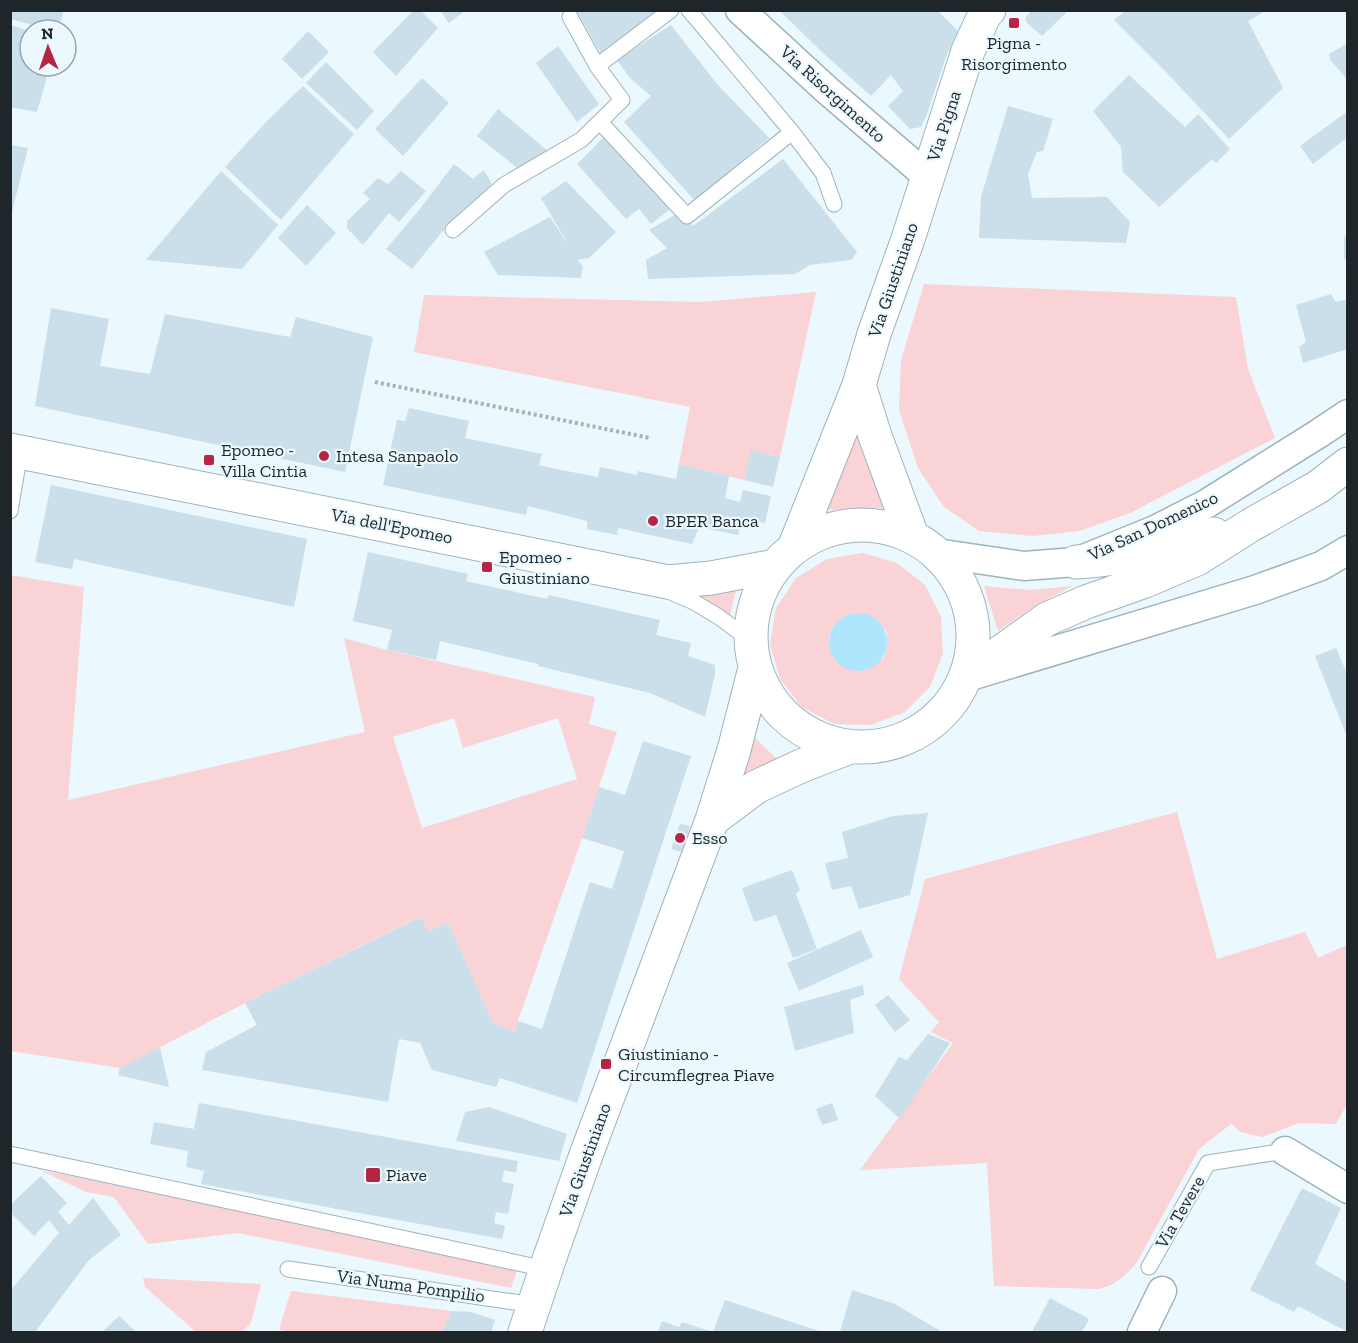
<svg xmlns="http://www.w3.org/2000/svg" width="1358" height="1343" viewBox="0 0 1358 1343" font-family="'Zilla Slab',serif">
	<rect width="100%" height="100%" fill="#ebf8fd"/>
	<path fill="#f9d3d5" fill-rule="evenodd" d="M924,284L1236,297L1248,369L1275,438L1130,513L1079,531L1033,536L979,531L944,507L918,468L899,410L901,360Z
		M816,292L780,457L751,451L744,480L679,464L690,407L414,352L424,295L700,302Z
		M856,426L890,508L826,510Z
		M863,553L897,563L925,585L941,617L943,653L930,687L905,712L871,725L834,724L802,707L780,679L770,644L776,608L796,578L827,559ZM886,630C888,642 888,649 882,660L831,653L829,643L830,633Z
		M10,575L84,587L68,800L365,732L344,638L387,650L595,697L589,724L617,732L582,838L514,1032L493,1023L448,922L428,932L420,917L247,1002L120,1068L11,1051ZM454,718L463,748L558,718L577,779L422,828L393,737Z
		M737,586L730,615L691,590Z
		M984,586L1031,590L1073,586L1036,605L998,631Z
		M751,734L778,760L732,782Z
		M1177,812L1217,959L1305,932L1318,958L1347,945V1104L1336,1124L1299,1123L1262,1137L1241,1132L1231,1124L1199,1149L1137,1262C1126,1275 1115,1286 1098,1289L994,1286L987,1163L860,1170L953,1043L931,1032L939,1022L899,979L925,879Z
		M42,1171L61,1174L518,1268L511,1288L238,1233L148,1244L114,1197L86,1192Z
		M143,1278L261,1284L251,1323L242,1332H196L145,1287Z
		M291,1291L452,1311L441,1332H285L279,1329Z"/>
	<path fill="#aee6fe" d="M829 642a29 29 0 1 1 58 0a29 29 0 1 1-58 0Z"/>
	<path fill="#cadfe9" d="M10,10H64L58,30H53L10,19Z
		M414,10H420L438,28L396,76L373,52Z
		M440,10H466L449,23Z
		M576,10H661L601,54Z
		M779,10H937L959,32L947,54L926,117L921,127L910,129L888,106L903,91L891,75L871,96L822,52Z
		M1032,10H1064L1066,13L1042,36L1027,23L1025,18Z
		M1126,10H1267L1248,21L1283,88L1229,139L1166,72L1114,20Z
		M10,25L30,31V66H50L37,112L10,107Z
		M671,25L717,84L769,138L695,201L624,122L651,96L630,78L617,60Z
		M308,31L329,52L302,79L282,59Z
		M1348,43V78H1346L1330,60L1329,54Z
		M558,46L599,104L577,122L536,63Z
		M326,62L374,111L357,130L306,83Z
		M1129,75L1185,127L1198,114L1230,149L1216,163L1212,159L1159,207L1123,172L1121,147L1093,111Z
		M422,78L449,103L403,156L375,129Z
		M303,86L354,134L281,220L225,167L266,122Z
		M1008,106L1053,119L1043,151L1037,152L1028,174L1032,198L1107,197L1130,222L1126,243L979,238L981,197Z
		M498,109L549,152L520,170L477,136Z
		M1348,111V137L1313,164L1300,146Z
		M604,137L673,207L651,224L639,209L626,219L577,164Z
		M10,145L28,148L11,216H10Z
		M783,159L857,252L851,260L810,265L795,274L648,279L646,260L667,248L649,230L678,213L693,226Z
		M454,164L473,179L484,170L492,184L442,232L412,269L386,249L419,210Z
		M221,171L278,225L242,269L146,260Z
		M401,171L426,191L399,222L389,213L363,245L347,228V221L370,199L363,193L378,178L388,184Z
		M566,181L616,232L589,258L578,260L583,267L581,278L498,275L484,252L550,217L570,247L541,198Z
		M307,205L336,233L306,266L278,238Z
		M1348,235V260L1344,259V237Z
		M1331,294L1336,302L1348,299V349L1303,363L1299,347L1306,342L1296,305Z
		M51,308L109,319L100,366L150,374L165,314L290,337L296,317L373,337L345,472L35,406Z
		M409,408L469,421L465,438L542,454L539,465L556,469L598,477L600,467L637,475L638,471L676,479L679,464L729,476L725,498L740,502L743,490L771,496L765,523L742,518L738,535L699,527L692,544L618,528L617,535L587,529V521L528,506L526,515L383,485L397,420L405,421Z
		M751,450L780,457L773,487L744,480Z
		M51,485L307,539L294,607L74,559L72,569L35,562Z
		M368,552L468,574L466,581L547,599L549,595L660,620L656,635L691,643L688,656L715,665V674L705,717L650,693L538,666V664L440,641L436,660L387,650L392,630L353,621Z
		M1336,648L1348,676L1347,737L1315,656Z
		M643,741L691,756L577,1103L500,1078L496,1087L432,1070L420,1043L399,1039L388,1102L202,1070L206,1052L257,1025L245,1003L421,917L428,932L448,922L493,1023L514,1032L518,1021L542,1029L590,882L612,889L624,851L582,838L599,787L625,795Z
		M928,813L910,895L859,909L851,886L832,890L825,863L848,858L842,832L893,816Z
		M680,824L690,826L682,852L671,849Z
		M792,870L800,890L796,894L817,949L793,958L776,915L754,922L742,888Z
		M861,930L873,957L799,991L787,963Z
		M863,985L864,995L850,1000L854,1033L795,1051L784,1007Z
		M888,995L910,1020L895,1032L875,1005Z
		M928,1034L950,1043L900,1119L875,1096L899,1057L907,1060Z
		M160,1047L169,1087L118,1075L120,1068Z
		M199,1103L518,1161L516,1173L504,1170L502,1182L514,1184L508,1214L496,1212L494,1223L505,1226L502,1239L201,1184L204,1171L186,1167L188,1151L150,1144L154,1122L194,1129Z
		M832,1103L838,1120L822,1125L816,1109Z
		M489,1107L567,1134L559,1161L456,1141L465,1112Z
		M41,1176L67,1203L58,1212L69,1225L93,1198L121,1235L89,1260L35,1332H10V1291L59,1233L49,1220L34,1236L10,1212V1205Z
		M1302,1188L1341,1208L1315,1264L1348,1283V1332L1298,1306L1294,1312L1250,1290Z
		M852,1290L895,1304L942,1332H840Z
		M1050,1298L1089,1319L1082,1332H1032Z
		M725,1300L822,1332H713Z
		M452,1311L471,1312L495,1320L491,1332H441Z
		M119,1316L136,1332H102Z
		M662,1321L679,1327L682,1322L710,1331L709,1332H658Z"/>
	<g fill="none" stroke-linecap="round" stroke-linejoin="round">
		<g stroke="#9fb3bc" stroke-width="17">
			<path id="lane" d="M689,10L792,132L823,173L834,204
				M570,17L597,66
				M600,122L687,216L792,132
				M453,230L504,185L581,140L622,100L597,66L671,10
				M10,511L20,452
				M666,590L694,602L719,617L750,640
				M10,1154L546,1269
				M1149,1267L1208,1163L1285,1151
				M288,1269L534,1305"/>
		</g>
		<g stroke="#9fb3bc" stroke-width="31">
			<path id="street" d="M740,10L828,91L927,176
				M936,553L1024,566L1076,562L1155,530L1206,504L1318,434L1348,414
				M977,674L1255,590L1321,566L1348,550
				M1285,1151L1348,1189
				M1142,1332L1162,1291"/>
		</g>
		<g stroke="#9fb3bc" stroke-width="35">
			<path id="secondary" d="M859,385L875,436L912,536
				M10,450L668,582L711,578L775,566
				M751 636a111 111 0 1 1 222 0a111 111 0 1 1-222 0Z
				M794,548L859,385L874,334L908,239L968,51L985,14L989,10
				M712,820L756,787L801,766L850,747
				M586,1155L712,820L734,750L755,668
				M525,1332L550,1257"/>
		</g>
		<g stroke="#9fb3bc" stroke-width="35">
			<path id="highway" d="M1076,562C1123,560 1168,546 1214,534
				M966,677L1047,619L1086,602L1145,581L1197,559L1251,525L1318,487L1348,464"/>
		</g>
		<path stroke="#a7b2b7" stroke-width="4" stroke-dasharray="3 3" stroke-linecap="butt" d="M375,382L650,438"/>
		<use href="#lane" stroke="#fff" stroke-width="15"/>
		<use href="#street" stroke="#fff" stroke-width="28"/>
		<use href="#secondary" stroke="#fff" stroke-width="33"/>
		<use href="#highway" stroke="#fff" stroke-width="33"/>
		<g stroke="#9fb3bc" stroke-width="35" stroke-linecap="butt">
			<path id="secondary-bridge" d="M550,1257L586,1155"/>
		</g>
		<use href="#secondary-bridge" stroke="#fff" stroke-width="33"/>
	</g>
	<g fill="#b72544" stroke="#ebf8fd" stroke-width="2">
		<rect x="1008" y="17" width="12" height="12" rx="3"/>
		<circle cx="324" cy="456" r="6"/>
		<rect x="203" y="454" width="12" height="12" rx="3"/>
		<circle cx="653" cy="521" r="6"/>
		<rect x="481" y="561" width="12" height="12" rx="3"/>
		<circle cx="680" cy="838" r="6"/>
		<rect x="600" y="1058" width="12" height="12" rx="3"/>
		<rect x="365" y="1167" width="16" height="16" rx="3"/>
	</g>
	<g text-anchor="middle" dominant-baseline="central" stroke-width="4.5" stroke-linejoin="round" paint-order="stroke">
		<g font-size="18" fill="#1e2629" stroke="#ebf8fd" text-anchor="start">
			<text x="1014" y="43" text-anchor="middle">Pigna -<tspan x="1014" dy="21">Risorgimento</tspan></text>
			<text x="221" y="450">Epomeo -<tspan x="221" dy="21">Villa Cintia</tspan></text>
			<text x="336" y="456">Intesa Sanpaolo</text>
			<text x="665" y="521">BPER Banca</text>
			<text x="499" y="557">Epomeo -<tspan x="499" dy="21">Giustiniano</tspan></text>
			<text x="692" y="838">Esso</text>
			<text x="618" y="1054">Giustiniano -<tspan x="618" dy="21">Circumflegrea Piave</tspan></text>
			<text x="386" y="1175">Piave</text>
		</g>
		<g font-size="18" fill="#1e2629" stroke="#ebf8fd">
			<text transform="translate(833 94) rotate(42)">Via Risorgimento</text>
			<text transform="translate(944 126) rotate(-72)">Via Pigna</text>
			<text transform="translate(893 280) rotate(-71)">Via Giustiniano</text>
			<text transform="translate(392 526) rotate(11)">Via dell'Epomeo</text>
			<text transform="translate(1153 526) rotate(-25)">Via San Domenico</text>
			<text transform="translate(585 1160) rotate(-70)">Via Giustiniano</text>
			<text transform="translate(1180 1212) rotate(-60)">Via Tevere</text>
			<text transform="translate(411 1286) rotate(8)">Via Numa Pompilio</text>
		</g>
	</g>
	<rect width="1358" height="1343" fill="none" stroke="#1e2629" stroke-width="24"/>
	<g transform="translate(48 48) rotate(358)"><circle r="28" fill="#ebf8fd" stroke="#99a4a8" stroke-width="1.5"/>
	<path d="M0-4.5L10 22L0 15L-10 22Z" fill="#b72544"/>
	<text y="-9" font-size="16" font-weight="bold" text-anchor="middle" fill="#1e2629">N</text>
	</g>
</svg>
